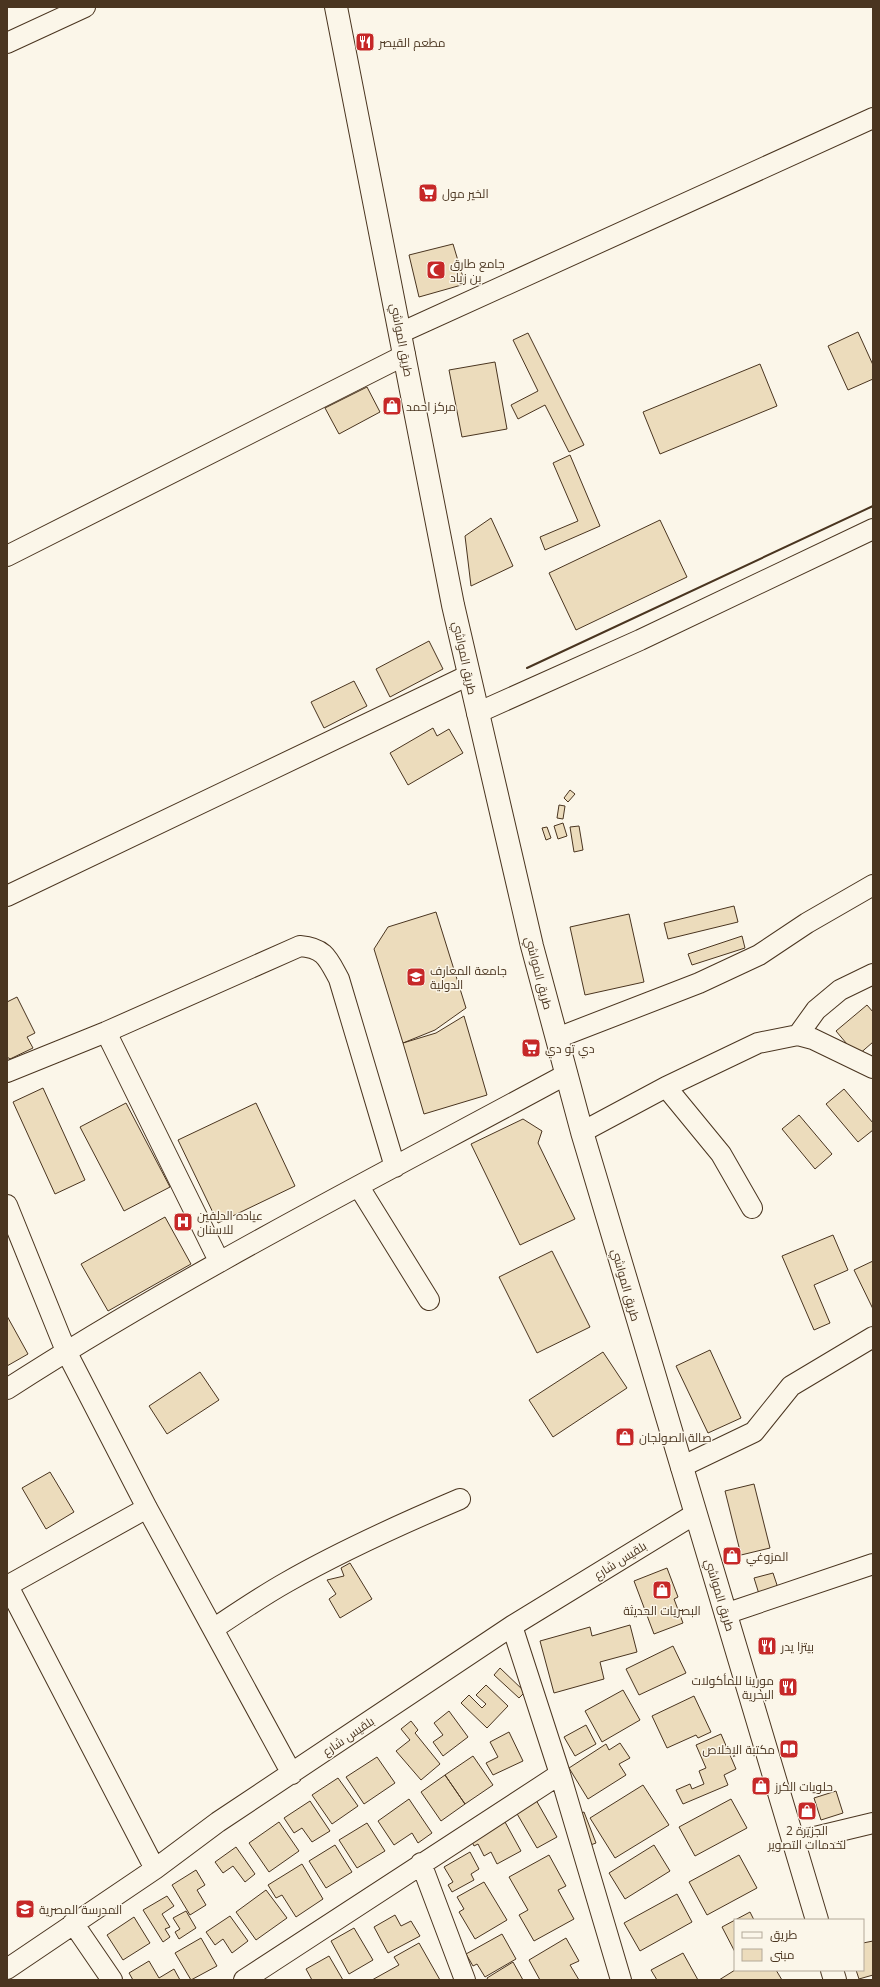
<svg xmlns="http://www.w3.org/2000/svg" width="880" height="1987" viewBox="0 0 880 1987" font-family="'Open Sans',Cairo,sans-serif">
	<rect width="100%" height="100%" fill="#fbf6e9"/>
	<path fill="#ecdcbc" stroke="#4a3520" d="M453,244L465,284L419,297L409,255Z
		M858,332L873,365V379L848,390L828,346Z
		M528,333L584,445L569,452L545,405L518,419L511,405L538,391L513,340Z
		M495,362L507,429L462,437L449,370Z
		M760,364L777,406L660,454L643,412Z
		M367,387L380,412L339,434L325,408Z
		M570,455L600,526L545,550L540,537L578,521L553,463Z
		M491,518L513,566L471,586L465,536Z
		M660,520L687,577L576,630L549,573Z
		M429,641L443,669L390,697L376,669Z
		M354,681L367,706L324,728L311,702Z
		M433,728L437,736L449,729L463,753L408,785L390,753Z
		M570,790L575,794L568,802L564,798Z
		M559,805L565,806L563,819L557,818Z
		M563,823L567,836L558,839L554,826Z
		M579,826L583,850L574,852L570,827Z
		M547,827L551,838L546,840L542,828Z
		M734,906L738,922L668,939L664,923Z
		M436,912L466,1008L435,1030L403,1043L374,949L388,927Z
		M629,914L644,982L585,995L570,927Z
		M742,936L745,948L692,965L688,954Z
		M17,997L35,1033L27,1037L33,1048L10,1059L7,1057V1002Z
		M867,1005L873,1012V1042L857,1056L836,1031Z
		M464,1016L487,1095L424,1114L403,1043L436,1033Z
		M43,1088L85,1180L55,1194L13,1102Z
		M844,1089L873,1123V1130L858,1142L826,1104Z
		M126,1103L170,1187L124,1211L80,1127Z
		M256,1103L295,1186L218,1223L178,1140Z
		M799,1115L832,1154L815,1169L782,1129Z
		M523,1119L542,1131L538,1143L575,1219L520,1245L471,1144Z
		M165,1217L191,1264L108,1311L81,1264Z
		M833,1235L848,1270L814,1285L830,1323L814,1330L782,1256Z
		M552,1251L590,1327L537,1353L499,1277Z
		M873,1261V1309L854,1270Z
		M7,1316L28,1354L7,1366Z
		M710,1350L741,1418L708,1433L676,1366Z
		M603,1352L627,1388L553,1437L529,1400Z
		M200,1372L219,1400L167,1434L149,1406Z
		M50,1472L74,1512L46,1529L22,1488Z
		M754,1484L770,1548L741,1555L725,1491Z
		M350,1563L372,1599L340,1618L329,1599L336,1594L327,1580L344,1576L341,1568Z
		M667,1568L678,1597L674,1599L683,1623L654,1634L634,1581Z
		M773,1573L778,1588L759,1594L754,1578Z
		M630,1625L637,1652L600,1662L604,1679L554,1693L540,1641L590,1627L592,1636Z
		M673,1646L686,1673L639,1695L626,1669Z
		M500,1668L525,1692L519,1698L494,1675Z
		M486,1685L508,1706L487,1728L461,1703L469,1695L482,1708L486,1704L476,1695Z
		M623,1690L640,1720L602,1742L585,1711Z
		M694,1696L711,1732L698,1738L696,1735L667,1748L652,1716Z
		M449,1711L468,1737L443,1756L433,1742L443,1735L434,1723Z
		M411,1721L418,1730L415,1733L440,1764L421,1780L396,1751L410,1740L401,1729Z
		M586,1725L596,1744L575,1756L564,1737Z
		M509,1732L523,1761L493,1775L486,1763L498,1757L490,1742Z
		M721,1734L736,1769L724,1775L728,1785L683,1804L676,1790L690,1784L692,1789L704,1784L699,1771L706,1768L696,1745Z
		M620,1743L630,1758L619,1764L626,1775L588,1799L569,1768L606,1744L609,1750Z
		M473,1756L493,1785L465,1804L445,1775Z
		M377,1757L395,1783L364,1804L346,1777Z
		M445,1775L465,1804L441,1821L421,1792Z
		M338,1778L358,1806L332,1824L312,1795Z
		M643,1785L669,1825L615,1858L590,1818Z
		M836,1791L843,1813L821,1820L814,1798Z
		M409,1799L432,1833L418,1843L412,1833L394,1845L378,1821Z
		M731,1799L747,1828L695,1856L679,1827Z
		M536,1800L557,1837L537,1848L516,1812Z
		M310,1801L330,1831L312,1842L302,1828L294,1833L284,1818Z
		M584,1812L596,1843L585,1847L573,1816Z
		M279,1822L299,1851L269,1872L249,1843Z
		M505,1822L521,1851L497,1864L491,1852L484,1856L478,1844L474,1846L470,1838Z
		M367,1823L385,1851L357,1868L339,1840Z
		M335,1845L352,1872L326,1888L309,1861Z
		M654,1845L670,1871L625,1899L609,1873Z
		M236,1847L255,1874L245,1882L233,1866L223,1873L215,1862Z
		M470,1852L479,1869L471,1874L474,1880L452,1892L448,1885L453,1882L444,1867Z
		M549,1855L566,1886L558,1890L574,1919L534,1941L519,1915L528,1910L509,1877Z
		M739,1855L757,1888L707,1915L689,1882Z
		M302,1864L323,1899L296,1917L282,1895L276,1898L268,1885Z
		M196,1870L205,1885L197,1890L206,1905L190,1915L172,1885Z
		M484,1882L507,1920L475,1939L459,1912L464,1909L457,1897Z
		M266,1890L287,1918L256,1940L236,1912Z
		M677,1894L692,1922L640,1951L624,1923Z
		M167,1896L174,1906L162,1914L170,1927L165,1929L170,1937L163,1942L143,1910Z
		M186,1911L196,1928L179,1939L175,1932L180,1929L173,1918Z
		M750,1912L754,1920H735V1952L722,1927Z
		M395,1915L401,1926L411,1921L420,1936L388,1953L374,1927Z
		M230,1916L248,1941L232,1953L223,1939L215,1945L206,1932Z
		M134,1917L150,1943L123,1960L107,1935Z
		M354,1928L373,1960L349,1974L331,1941Z
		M502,1934L516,1959L485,1977L477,1964L473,1966L466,1954Z
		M201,1938L217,1966L191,1980L175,1953Z
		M566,1938L579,1961L570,1965L579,1980H540L529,1960Z
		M873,1941V1975L859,1979L856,1970H863V1943Z
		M419,1943L440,1980H372L399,1965L394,1957Z
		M683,1953L698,1980H657L651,1970Z
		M329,1956L343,1980H312L306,1969Z
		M149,1961L159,1978L174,1969L180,1980H133L129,1973Z
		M513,1962L523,1980H488L487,1978Z
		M735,1970H776L782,1980H719Z"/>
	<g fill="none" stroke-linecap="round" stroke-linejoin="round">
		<g stroke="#4a3520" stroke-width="22">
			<path id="minor" d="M7,43L85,7
				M400,333L873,118
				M7,556L405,355
				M477,713L640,640L873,529
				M7,896L469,675
				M106,1032L219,1261
				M798,1035L816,1010L840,990L873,974
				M557,1038L699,983L759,955L807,923L873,885
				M7,1072L106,1032L300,946C325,948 328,959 339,979L395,1167
				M666,1087L721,1154L752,1208
				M582,1132L666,1087L758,1043L798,1035L813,1039L873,1068
				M359,1187L429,1300
				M7,1205L66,1351L147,1508L292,1774
				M7,1389C187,1273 379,1176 567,1074
				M681,1467L754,1432L791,1386L873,1337
				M7,1586L147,1508
				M8,1586L155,1869
				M725,1614L873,1564
				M512,1626L560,1774L621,1980
				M213,1629C237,1613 262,1596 287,1582C343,1550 401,1524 460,1499
				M794,1842L873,1823
				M421,1863L465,1980
				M73,1923L112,1980
				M7,1969L155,1869L218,1822L512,1626L695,1514
				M244,1980L560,1774"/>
		</g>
		<g stroke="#4a3520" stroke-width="24">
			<path id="major" d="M336,7L453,605L532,946L582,1132L817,1920
				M832,1970L835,1980"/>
		</g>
		<use href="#minor" stroke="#fbf6e9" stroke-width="20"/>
		<use href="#major" stroke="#fbf6e9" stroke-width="22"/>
		<path stroke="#4a3520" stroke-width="2" d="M527,668L873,506"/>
	</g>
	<defs>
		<g id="restaurant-square" transform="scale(1)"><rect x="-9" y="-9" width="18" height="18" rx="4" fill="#c62828" stroke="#fbf6e9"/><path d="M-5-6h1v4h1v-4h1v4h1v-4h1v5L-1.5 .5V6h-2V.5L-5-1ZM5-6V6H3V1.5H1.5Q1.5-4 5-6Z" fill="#fff"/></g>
		<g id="supermarket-square" transform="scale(1)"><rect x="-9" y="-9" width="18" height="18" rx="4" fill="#c62828" stroke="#fbf6e9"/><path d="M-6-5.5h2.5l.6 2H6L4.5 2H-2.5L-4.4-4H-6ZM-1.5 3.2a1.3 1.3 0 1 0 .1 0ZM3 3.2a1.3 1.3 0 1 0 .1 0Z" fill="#fff"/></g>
		<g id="mosque-square" transform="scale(1)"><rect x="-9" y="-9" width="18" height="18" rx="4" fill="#c62828" stroke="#fbf6e9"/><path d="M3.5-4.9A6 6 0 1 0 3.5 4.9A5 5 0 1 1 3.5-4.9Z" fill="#fff"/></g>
		<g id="shop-square" transform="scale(1)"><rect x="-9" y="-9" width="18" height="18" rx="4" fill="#c62828" stroke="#fbf6e9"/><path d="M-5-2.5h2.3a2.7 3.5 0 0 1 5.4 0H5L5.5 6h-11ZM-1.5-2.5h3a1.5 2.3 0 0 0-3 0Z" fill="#fff"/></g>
		<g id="university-square" transform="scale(1)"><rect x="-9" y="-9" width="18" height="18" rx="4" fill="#c62828" stroke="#fbf6e9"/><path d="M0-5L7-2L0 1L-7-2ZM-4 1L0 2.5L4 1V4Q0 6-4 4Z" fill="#fff"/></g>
		<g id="hospital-square" transform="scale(1)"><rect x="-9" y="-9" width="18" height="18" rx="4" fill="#c62828" stroke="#fbf6e9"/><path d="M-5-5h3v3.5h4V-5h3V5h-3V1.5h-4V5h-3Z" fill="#fff"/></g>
		<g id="library-square" transform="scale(1)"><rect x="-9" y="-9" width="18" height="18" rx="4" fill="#c62828" stroke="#fbf6e9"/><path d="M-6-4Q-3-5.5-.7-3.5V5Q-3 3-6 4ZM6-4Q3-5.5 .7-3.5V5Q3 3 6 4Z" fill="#fff"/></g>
		<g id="school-square" transform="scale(1)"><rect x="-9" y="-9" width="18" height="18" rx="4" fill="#c62828" stroke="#fbf6e9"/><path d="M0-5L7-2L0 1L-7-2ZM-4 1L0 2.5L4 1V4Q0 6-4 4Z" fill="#fff"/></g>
	</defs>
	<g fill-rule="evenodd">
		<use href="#restaurant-square" x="365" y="42"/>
		<use href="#supermarket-square" x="428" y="193"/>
		<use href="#mosque-square" x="436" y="270"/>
		<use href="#shop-square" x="392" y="406"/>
		<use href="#university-square" x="416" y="977"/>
		<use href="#supermarket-square" x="531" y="1048"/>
		<use href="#hospital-square" x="183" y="1222"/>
		<use href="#shop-square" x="625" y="1437"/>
		<use href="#shop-square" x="732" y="1556"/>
		<use href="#shop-square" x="662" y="1590"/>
		<use href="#restaurant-square" x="767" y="1646"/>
		<use href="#restaurant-square" x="788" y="1687"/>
		<use href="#library-square" x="789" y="1749"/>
		<use href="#shop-square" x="761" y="1786"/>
		<use href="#shop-square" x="807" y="1811"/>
		<use href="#school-square" x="25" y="1909"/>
	</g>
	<g text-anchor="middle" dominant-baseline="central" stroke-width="3" stroke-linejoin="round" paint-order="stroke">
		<g font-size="12" fill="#4a3520" stroke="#fbf6e9" text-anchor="start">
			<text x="379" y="42">مطعم القيصر</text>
			<text x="442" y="193">الخير مول</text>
			<text x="450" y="263">جامع طارق<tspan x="450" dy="14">بن زياد</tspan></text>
			<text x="406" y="406">مركز احمد</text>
			<text x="430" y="970">جامعة المعارف<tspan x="430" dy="14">الدولية</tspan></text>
			<text x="545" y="1048">دي تو دي</text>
			<text x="197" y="1215">عياده الدلفين<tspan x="197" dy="14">للاسنان</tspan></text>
			<text x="639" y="1437">صالة الصولجان</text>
			<text x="746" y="1556">المزوغي</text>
			<text x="662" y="1610" text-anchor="middle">البصريات الحديثة</text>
			<text x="781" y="1646">بيتزا يدر</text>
			<text x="774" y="1680" text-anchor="end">مورينا للمأكولات<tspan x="774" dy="14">البحرية</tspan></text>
			<text x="775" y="1749" text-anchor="end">مكتبة الإخلاص</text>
			<text x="775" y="1786">حلويات الكرز</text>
			<text x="807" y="1830" text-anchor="middle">الجزيرة 2<tspan x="807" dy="14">لخدماات التصوير</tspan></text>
			<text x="39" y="1909">المدرسة المصرية</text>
		</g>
		<g font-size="12" fill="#4a3520" stroke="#fbf6e9">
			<text transform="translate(402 340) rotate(79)">طريق المواشي</text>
			<text transform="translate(465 658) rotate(78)">طريق المواشي</text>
			<text transform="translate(539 973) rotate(75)">طريق المواشي</text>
			<text transform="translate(626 1285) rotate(74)">طريق المواشي</text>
			<text transform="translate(620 1560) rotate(-32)">بلقيس شارع</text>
			<text transform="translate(720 1595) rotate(73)">طريق المواشي</text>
			<text transform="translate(348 1736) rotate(-34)">بلقيس شارع</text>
		</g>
	</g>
	<rect width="880" height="1987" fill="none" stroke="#4a3520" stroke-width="16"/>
	<rect x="734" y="1919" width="130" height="52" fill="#fbf6e9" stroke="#b4a999"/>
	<rect x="742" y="1932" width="20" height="6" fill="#fbf6e9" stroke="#b4a999"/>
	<text x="770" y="1939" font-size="12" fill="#4a3520">طريق</text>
	<rect x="742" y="1949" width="20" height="12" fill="#ecdcbc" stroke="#b4a999"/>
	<text x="770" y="1959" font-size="12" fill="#4a3520">مبنى</text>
</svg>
